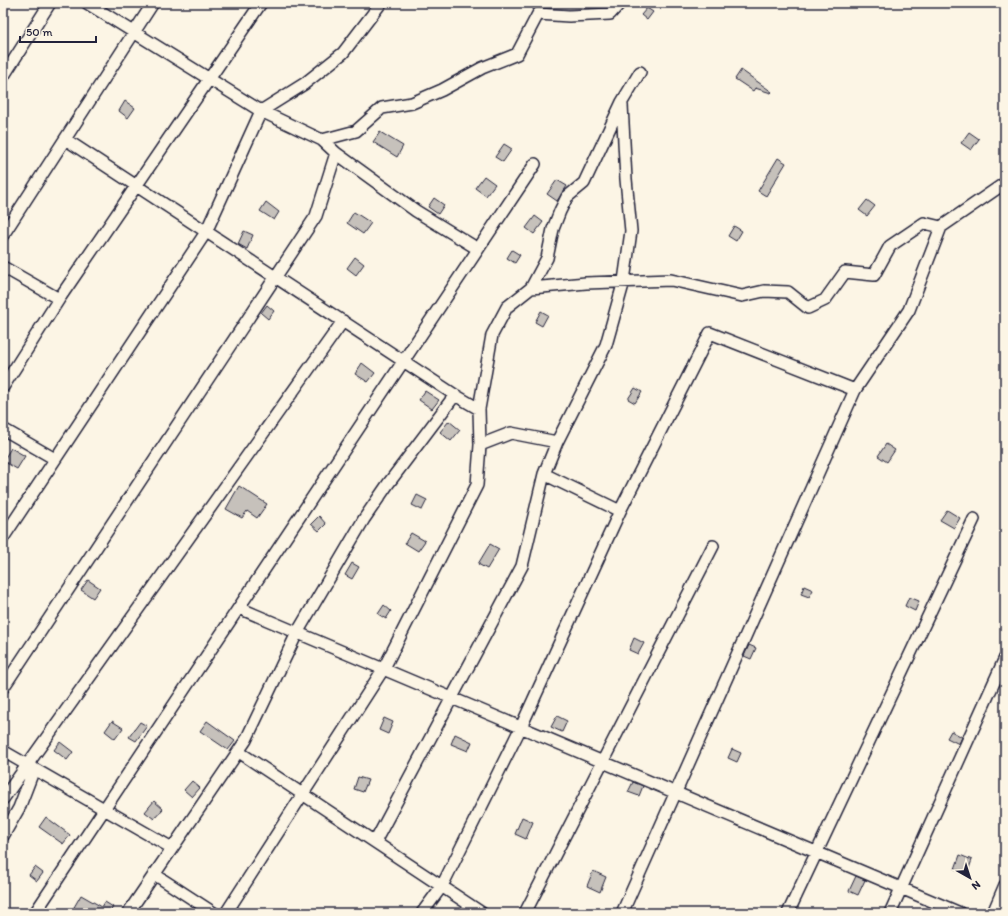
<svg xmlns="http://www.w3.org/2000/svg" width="1008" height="916" viewBox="0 0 1008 916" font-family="Itim,sans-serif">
	<rect width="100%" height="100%" fill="#fcf5e5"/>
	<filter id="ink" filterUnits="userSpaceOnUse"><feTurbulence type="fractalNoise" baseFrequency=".025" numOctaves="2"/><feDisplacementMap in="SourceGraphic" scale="8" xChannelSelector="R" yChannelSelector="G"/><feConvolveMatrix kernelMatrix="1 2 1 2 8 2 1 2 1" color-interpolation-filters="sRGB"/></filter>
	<g filter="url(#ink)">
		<path fill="#c6c1bb" stroke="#22223b" d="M647,8L653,12L647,20L641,15Z
			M741,70L772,92L771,93L755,88L753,91L735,79Z
			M125,101L135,108L128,118L119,111Z
			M380,132L403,146L397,157L373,142Z
			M969,132L979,139L971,150L961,143Z
			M504,144L512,149L503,162L495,157Z
			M778,158L786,163L766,196L758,191Z
			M484,176L495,184L486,196L475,188Z
			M557,180L567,186L557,201L547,194Z
			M434,198L444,205L438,214L428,207Z
			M867,200L875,206L867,216L859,210Z
			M266,202L279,212L274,220L260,211Z
			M354,212L371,223L363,234L347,223Z
			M535,216L543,222L534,234L526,228Z
			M734,226L742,231L736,241L728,236Z
			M244,231L253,235L247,249L238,244Z
			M512,250L520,255L515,263L507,258Z
			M355,257L364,264L356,275L347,268Z
			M267,305L274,311L268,319L261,313Z
			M541,311L548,315L542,326L535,322Z
			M362,363L375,373L368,382L355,374Z
			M635,388L642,392L635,403L628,399Z
			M425,391L439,400L432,409L419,400Z
			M449,421L460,430L451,441L440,432Z
			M886,444L895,450L887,462L878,456Z
			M11,448L25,456L17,469L3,461Z
			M239,486L267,504L257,518L247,511L242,518L226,509Z
			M417,495L427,500L422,510L412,505Z
			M947,510L960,518L954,528L940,520Z
			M319,516L326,524L319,531L311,524Z
			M411,533L425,541L418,551L405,543Z
			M490,544L499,549L487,569L478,564Z
			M352,563L359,567L352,579L345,575Z
			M88,580L100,588L93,598L81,590Z
			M804,586L813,590L809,597L801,594Z
			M909,597L919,601L915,611L905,606Z
			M384,605L391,611L386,619L378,614Z
			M634,638L644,643L638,654L629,650Z
			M749,645L756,648L751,659L744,656Z
			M557,716L567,721L562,732L551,727Z
			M384,718L393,722L388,734L379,730Z
			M112,721L123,728L115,739L105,731Z
			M207,721L235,741L228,750L200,731Z
			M140,722L147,726L136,741L129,737Z
			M951,731L962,737L959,744L947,738Z
			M455,734L472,742L468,751L451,744Z
			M60,742L73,752L67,760L54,750Z
			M732,749L741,753L737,762L728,758Z
			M358,777L368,780L363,792L354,789Z
			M192,781L200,788L192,797L184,790Z
			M633,782L643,786L639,796L628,792Z
			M154,801L163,809L154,819L145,812Z
			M46,817L70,835L63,844L39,827Z
			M522,817L533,822L526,839L515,834Z
			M960,855L972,860L967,874L955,869Z
			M35,867L43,873L37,881L29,875Z
			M593,871L606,877L600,892L587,886Z
			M856,876L865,880L858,895L849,891Z
			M81,895L102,907L105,902L113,907L110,912L113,913H81L73,909Z"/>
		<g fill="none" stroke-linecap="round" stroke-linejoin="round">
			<g stroke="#22223b" stroke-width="14">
				<path id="minor" d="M87,3L261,111L322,140L336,153L416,211L478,249
					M3,77L50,3
					M65,139L455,395L479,409
					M322,140L356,131L382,108L412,103L442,90L482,68L517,54L538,14L569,16L610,14L620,3
					M3,235L153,3
					M3,267L59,299
					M531,288L586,283L671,280L742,296L764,291L788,292L808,308L825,300L845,272L874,275L890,246L924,223L941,227
					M3,387L59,299L261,3
					M3,429L55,459
					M557,442L606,345L624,281L631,231L626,179L622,105
					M544,474L620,511
					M3,538L206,232L261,111L304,84L343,53L381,3
					M239,608L960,913
					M3,688L316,216L336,153
					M3,751L172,848
					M239,752L482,913
					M3,799L343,321
					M3,836L19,808L34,769
					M375,842L522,566L544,474L557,442L511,433L480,445
					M154,874L214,913
					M35,913L535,164
					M128,913L246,740L297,633L364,519L388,484L455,395
					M226,913L384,668L477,485L480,445L479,409L492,335L507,307L531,288L547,258L553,229L560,211L567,197L584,183L622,102L640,72
					M422,913L442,886L521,727L620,511L710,333L855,390
					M525,913L713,546
					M622,913L855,390L909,310L941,227L1005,183
					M788,913L974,519
					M890,913L1005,658
					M993,913L1005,885"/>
			</g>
			<use href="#minor" stroke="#fcf5e5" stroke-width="11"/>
		</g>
	</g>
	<rect width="1008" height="916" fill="none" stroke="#fcf5e5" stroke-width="16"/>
	<rect x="8" y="8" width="992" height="900" fill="none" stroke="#22223b" stroke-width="1.5" filter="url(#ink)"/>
	<g transform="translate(970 878) rotate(141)" stroke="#fcf5e5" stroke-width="3" paint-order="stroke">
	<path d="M0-3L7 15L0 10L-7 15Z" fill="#22223b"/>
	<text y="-6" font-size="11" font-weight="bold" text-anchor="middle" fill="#22223b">N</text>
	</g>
	<path d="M20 36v6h76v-6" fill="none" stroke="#22223b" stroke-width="2"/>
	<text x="26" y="36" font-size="12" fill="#22223b" stroke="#fcf5e5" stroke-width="3" paint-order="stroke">50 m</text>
</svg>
